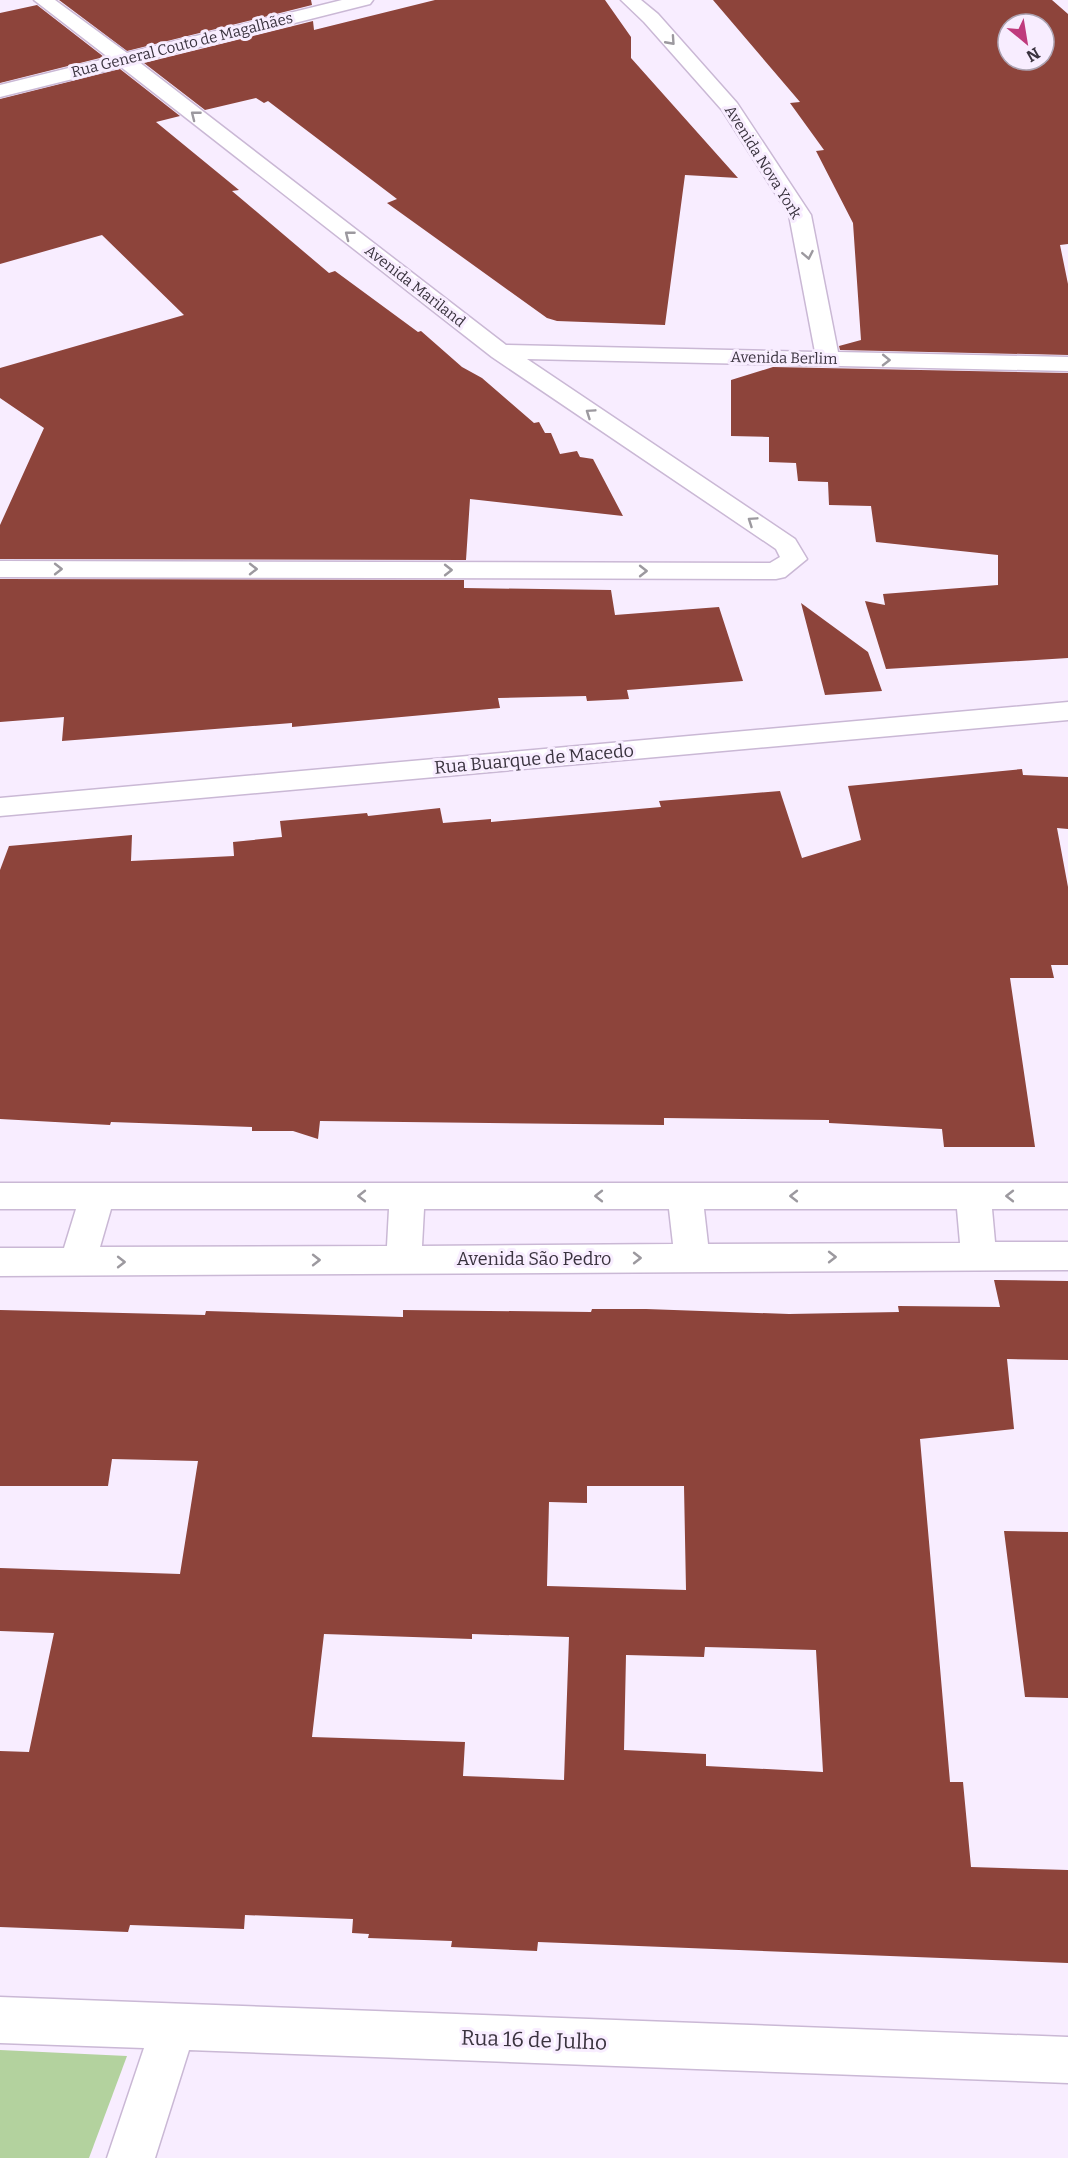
<svg xmlns="http://www.w3.org/2000/svg" width="1068" height="2158" viewBox="0 0 1068 2158" font-family="Bitter,serif">
	<rect width="100%" height="100%" fill="#f8edff"/>
	<path fill="#b3d29e" d="M0,2050L127,2056L89,2158H0Z"/>
	<path fill="#8d443b" fill-rule="evenodd" d="M59,0H311L312,5L127,51Z
		M435,0H605L631,37V58L738,178L685,175L665,325L557,321L547,318L387,203L397,199L268,101L264,103L256,98L205,110L144,63L313,21L314,30Z
		M713,0H1052L1068,14V244L1060,245L1068,284V355L840,350L839,346L861,340L853,223L816,151L824,150L790,103L800,102ZM1008,24H1044V60H1008Z
		M37,5L104,57L0,83V13Z
		M120,69L180,116L156,122L239,190L232,191L329,273L335,271L418,332L421,331L462,367L482,378L534,423L539,422L545,433H551L560,454L577,451L580,457L593,459L623,516L470,499L466,560L0,559V525L44,428L0,398V368L184,315L102,235L0,264V99Z
		M773,367L1068,373V658L886,669L865,601L885,605L883,594L998,585V555L876,542L871,506L829,505L828,482L798,481L796,463L769,462V437L731,436V380Z
		M0,579L464,580V588L611,590L615,615L719,607L743,681L627,690L629,699L587,701L586,696L498,698L500,708L292,727V723L62,741L64,717L0,722Z
		M801,603L868,652L882,691L825,695Z
		M1022,769L1023,775L1068,777V829L1057,828L1068,887V965H1051L1054,978H1010L1035,1147H944L942,1129L829,1123V1120L664,1118V1125L320,1121L318,1139L293,1131H252V1127L111,1122L110,1125L0,1119V870L9,846L132,835L131,861L234,856L233,842L282,837L280,821L367,813L368,816L440,808L443,823L491,819V822L661,807L659,801L780,791L802,858L861,840L848,786Z
		M994,1280L1068,1281V1360L1007,1359L1014,1429L920,1439L950,1782H963L971,1867L1068,1870V1963L538,1942L537,1951L451,1947L452,1941L368,1938L369,1934L352,1933L353,1919L245,1915L244,1929L130,1925L128,1932L0,1927V1751L29,1752L54,1633L0,1631V1568L180,1574L198,1461L112,1459L108,1486H0V1310L205,1315L206,1311L403,1317V1310L591,1312L592,1309H646L789,1314L899,1312L898,1306L1000,1307ZM587,1486H684L686,1590L547,1586L549,1502L587,1503ZM324,1634L472,1639V1634L569,1637L564,1780L463,1776L465,1742L312,1737ZM705,1647L816,1650L823,1772L706,1766V1754L624,1750L626,1655L704,1657Z
		M1004,1531L1068,1532V1698L1025,1697Z"/>
	<g fill="none" stroke-linecap="round" stroke-linejoin="round">
		<g stroke="#cab8d5" stroke-width="3">
			<path id="minor" d="M34,0H55L127,53L342,0H373L370,4L139,62L506,345L815,352L789,215L722,110L644,22L621,0H641L658,14L737,103L811,215L838,352L1068,357V371L527,359L795,539L807,559L785,577L776,579L0,577V561L770,563L780,557L776,549L492,357L121,67L0,97V85L109,58Z
				M1068,702V720L0,816V798Z
				M0,1183H1068V1209H992L995,1242H1068V1270L0,1276V1248H64L76,1209H0ZM111,1209H389L387,1246L100,1247ZM424,1209H669L673,1244L422,1246ZM704,1209H957L960,1243L708,1244Z
				M0,1997L1068,2037V2083L189,2050L155,2158H107L144,2048L0,2043Z"/>
		</g>
		<use href="#minor" fill="#fff" fill-rule="evenodd"/>
	</g>
	<defs><path id="oneway-chevron" d="M-2-3.5L2.5 0L-2 3.5" fill="none" stroke-width="1.6" stroke-linecap="round" stroke-linejoin="round" transform="scale(1.5)"/></defs>
	<g stroke="#9c999f">
		<use href="#oneway-chevron" transform="translate(671 41) rotate(48)"/>
		<use href="#oneway-chevron" transform="translate(195 115) rotate(-142)"/>
		<use href="#oneway-chevron" transform="translate(349 235) rotate(-142)"/>
		<use href="#oneway-chevron" transform="translate(808 255) rotate(79)"/>
		<use href="#oneway-chevron" transform="translate(886 360) rotate(1)"/>
		<use href="#oneway-chevron" transform="translate(590 413) rotate(-146)"/>
		<use href="#oneway-chevron" transform="translate(752 521) rotate(-146)"/>
		<use href="#oneway-chevron" transform="translate(58 569)"/>
		<use href="#oneway-chevron" transform="translate(253 569)"/>
		<use href="#oneway-chevron" transform="translate(448 570)"/>
		<use href="#oneway-chevron" transform="translate(643 571)"/>
		<use href="#oneway-chevron" transform="translate(362 1196) rotate(180)"/>
		<use href="#oneway-chevron" transform="translate(599 1196) rotate(-180)"/>
		<use href="#oneway-chevron" transform="translate(794 1196) rotate(-180)"/>
		<use href="#oneway-chevron" transform="translate(1010 1196) rotate(-180)"/>
		<use href="#oneway-chevron" transform="translate(832 1257)"/>
		<use href="#oneway-chevron" transform="translate(637 1258)"/>
		<use href="#oneway-chevron" transform="translate(316 1260)"/>
		<use href="#oneway-chevron" transform="translate(121 1262)"/>
	</g>
	<g text-anchor="middle" dominant-baseline="central" stroke-width="6" stroke-linejoin="round" paint-order="stroke">
		<g font-size="15" fill="#3a333f" stroke="#f8edff">
			<text transform="translate(182 45) rotate(-14)">Rua General Couto de Magalhães</text>
			<text transform="translate(763 162) rotate(58)">Avenida Nova York</text>
			<text transform="translate(415 286) rotate(38)">Avenida Mariland</text>
			<text transform="translate(784 358) rotate(1)">Avenida Berlim</text>
		</g>
		<g font-size="18" fill="#3a333f" stroke="#f8edff">
			<text transform="translate(534 759) rotate(-5)">Rua Buarque de Macedo</text>
			<text x="534" y="1259">Avenida São Pedro</text>
		</g>
		<g font-size="21" fill="#3a333f" stroke="#f8edff">
			<text transform="translate(534 2040) rotate(2)">Rua 16 de Julho</text>
		</g>
	</g>
	<g transform="translate(1026 42) rotate(150)"><circle r="28" fill="#f8edff" stroke="#aca3b2" stroke-width="1.5"/>
	<path d="M0-4.5L10 22L0 15L-10 22Z" fill="#bf3a7d"/>
	<text y="-9" font-size="16" font-weight="bold" text-anchor="middle" fill="#3a333f">N</text>
	</g>
</svg>
